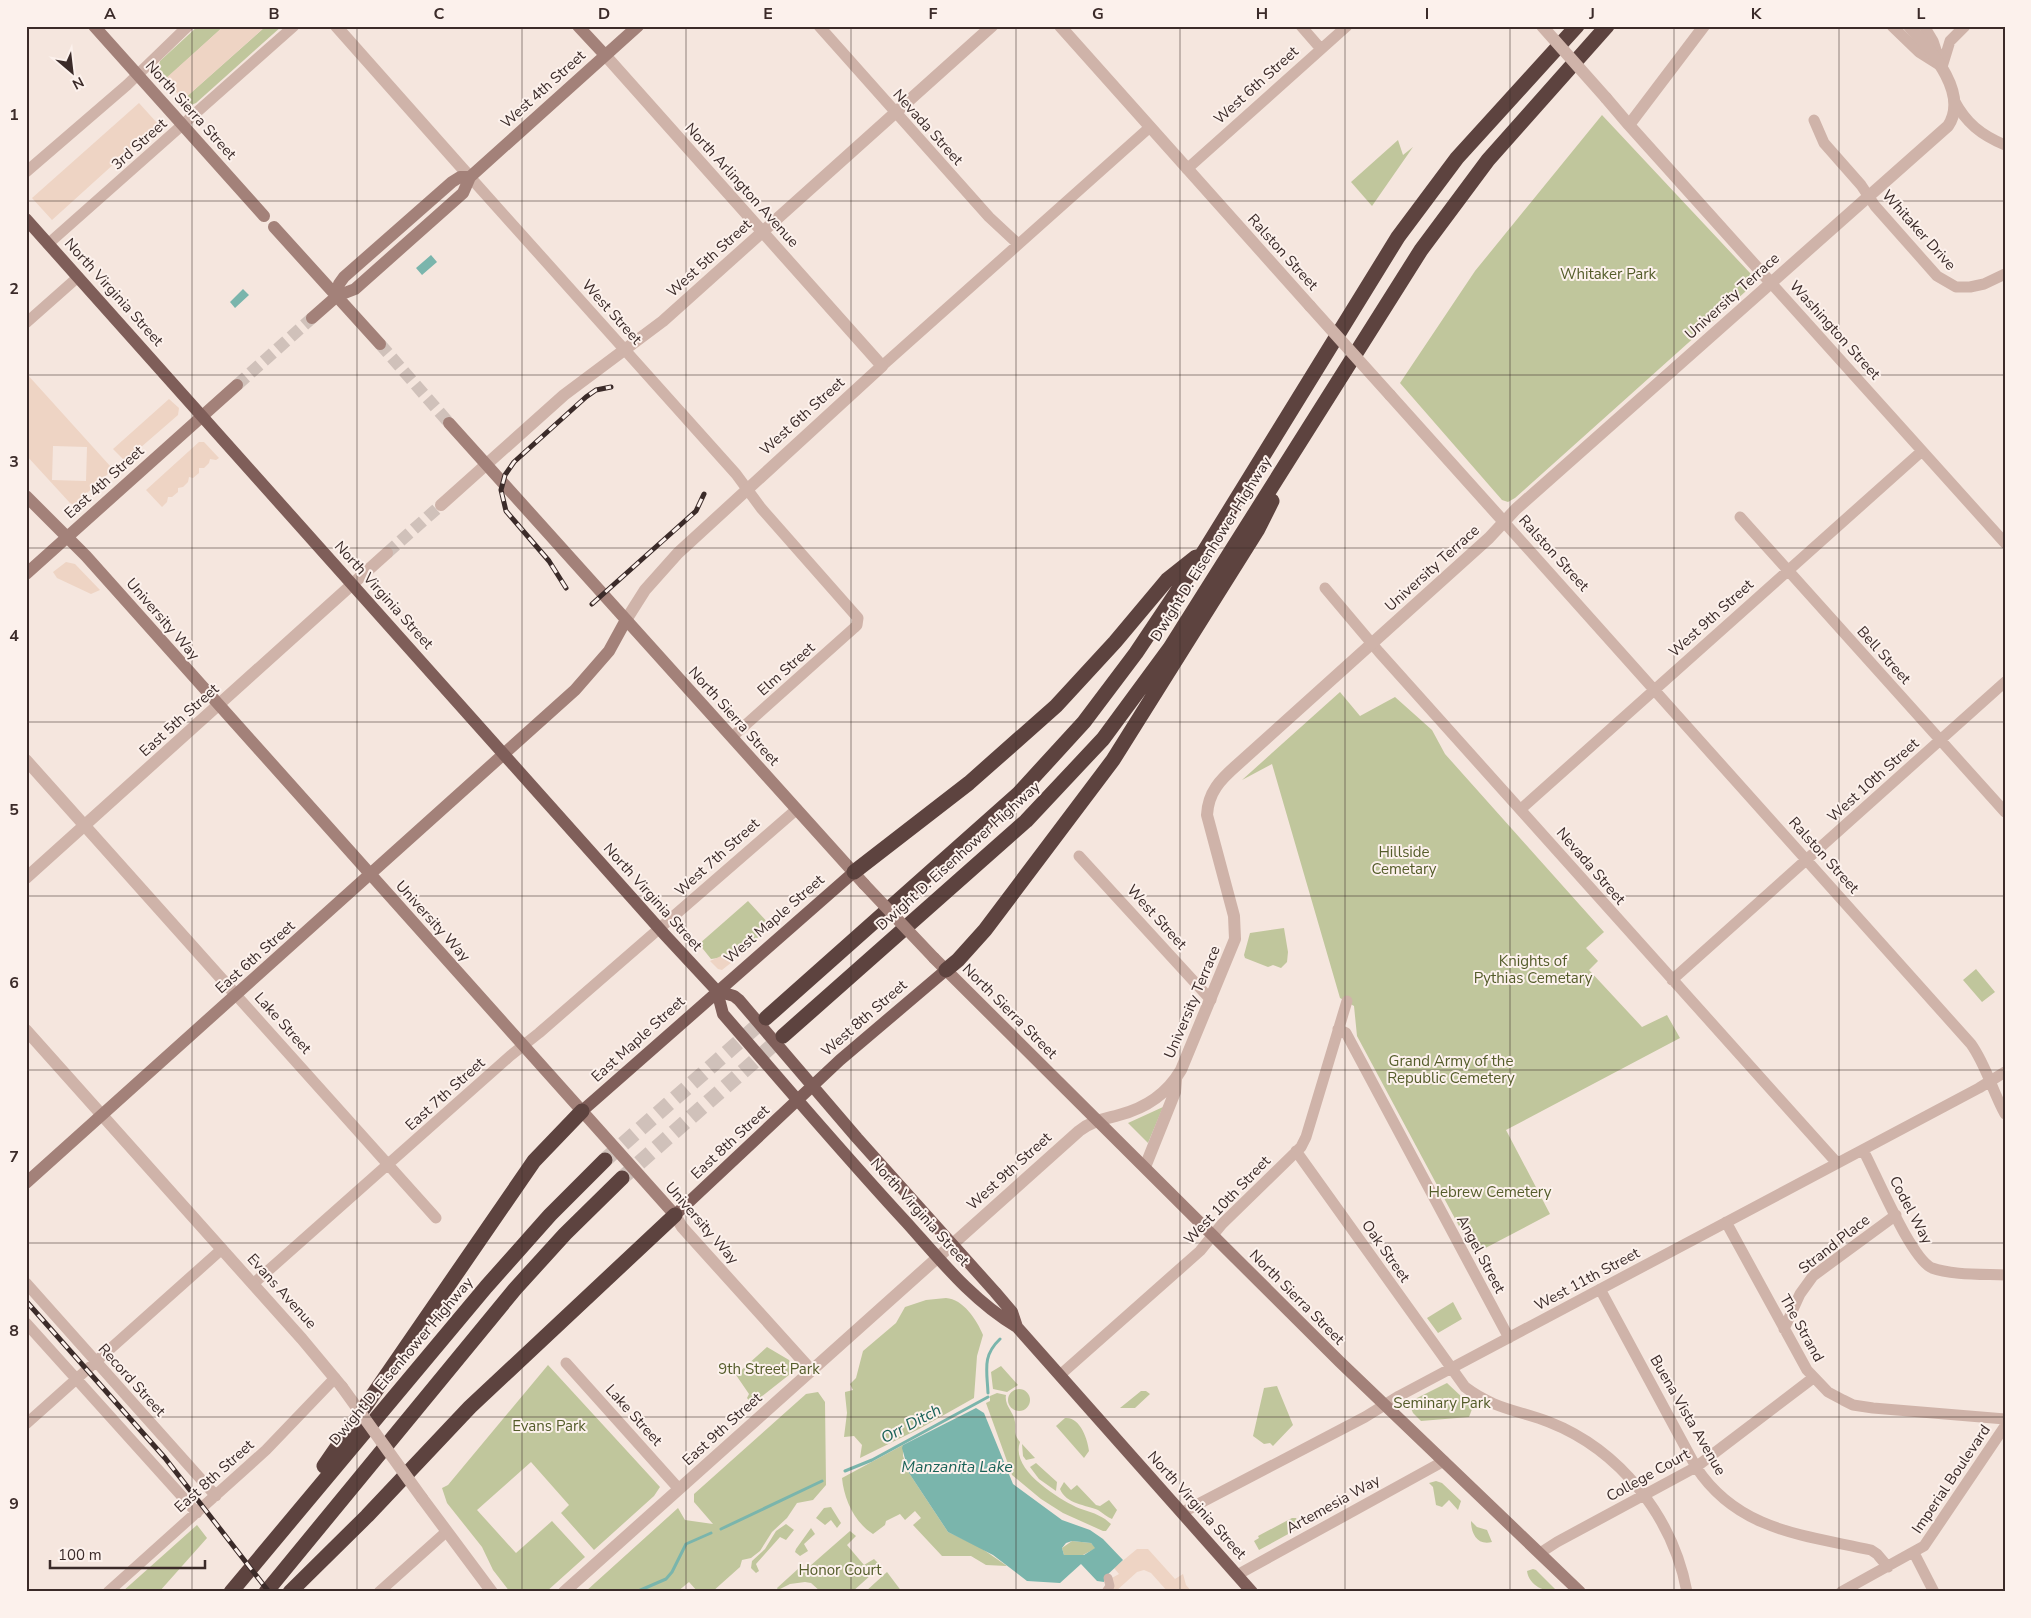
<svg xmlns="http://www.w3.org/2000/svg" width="2031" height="1618" viewBox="0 0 2031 1618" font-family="'Nunito Sans',sans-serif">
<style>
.green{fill:#c0c69c}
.plaza{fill:#eed4c4;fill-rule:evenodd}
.water{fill:#7ab5ac;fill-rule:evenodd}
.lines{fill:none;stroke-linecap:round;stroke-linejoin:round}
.stream{stroke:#7ab5ac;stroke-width:3}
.tertiary-tunnel{stroke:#d0c1ba;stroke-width:12;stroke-dasharray:12 6;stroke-linecap:butt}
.secondary-tunnel{stroke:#d0c1ba;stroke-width:12;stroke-dasharray:12 6;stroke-linecap:butt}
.motorway-tunnel{stroke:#d0c1ba;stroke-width:15;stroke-dasharray:15 8;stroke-linecap:butt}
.pedestrian{stroke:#cfb3a9;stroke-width:9}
.minor{stroke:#cfb3a9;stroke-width:11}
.tertiary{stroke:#cfb3a9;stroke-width:12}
.secondary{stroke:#a38179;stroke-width:12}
.primary{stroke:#7f5e59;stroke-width:12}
.motorway{stroke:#5d433f;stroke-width:15}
.rail-casing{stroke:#3b2b29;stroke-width:5}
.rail{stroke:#fcf1ec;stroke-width:3;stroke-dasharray:9;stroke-linecap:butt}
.tertiary-bridge{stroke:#cfb3a9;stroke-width:12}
.secondary-bridge{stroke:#a38179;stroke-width:12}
.grid{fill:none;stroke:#3b2b29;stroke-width:1;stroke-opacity:0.55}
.labels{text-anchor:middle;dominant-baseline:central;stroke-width:4;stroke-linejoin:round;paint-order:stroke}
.street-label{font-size:15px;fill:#3b2b29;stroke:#fcf1ec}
.park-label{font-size:15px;fill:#545c2a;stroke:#fcf1ec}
.water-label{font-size:16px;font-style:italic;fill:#1a6258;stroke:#fcf1ec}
.neatline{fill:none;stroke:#3b2b29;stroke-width:2}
.grid-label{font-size:16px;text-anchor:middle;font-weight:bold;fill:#3b2b29}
</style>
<rect width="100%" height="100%" fill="#f5e6de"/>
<path class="green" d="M198,26H224L167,78L158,69L160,61Z
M266,26H282L196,103L191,105L185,98Z
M1602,115L1750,273L1755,278V283L1515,498L1508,502L1502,500L1400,383L1475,271Z
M1398,140L1403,155L1413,147L1372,206L1351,182Z
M1340,692L1360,716L1395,697L1432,730L1445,754L1604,932L1586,948L1598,961L1589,970L1642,1027L1667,1015L1680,1038L1506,1130L1550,1214L1474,1254L1357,1036L1354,1006L1340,998L1272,764L1242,780Z
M748,901L769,924L768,929L731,960L726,957L711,959L699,944Z
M1284,928L1288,952L1287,962L1281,968L1273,965L1268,967L1245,958L1244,955L1250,933Z
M1976,969L1995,992L1982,1002L1963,980Z
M1163,1107L1148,1143L1128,1123Z
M946,1298C963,1299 977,1320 983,1335L977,1356L974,1398L919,1429L860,1458L862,1445L854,1436L844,1437L847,1413L845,1394V1392L853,1390L850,1384L856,1378L863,1351L896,1323L905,1307L926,1300Z
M1453,1302L1462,1319L1438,1333L1427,1318Z
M767,1347L789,1360L794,1371L752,1404L747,1398L749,1394L736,1375Z
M548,1365L660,1487L654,1496L594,1550L561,1513L569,1505L531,1462L477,1510L516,1553L552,1521L585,1557L546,1592H510L493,1570L482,1547L447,1503L442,1488L448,1485Z
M1001,1366L1018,1385L1007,1392L993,1389L991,1372Z
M1447,1383L1464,1399L1474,1404L1469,1417L1421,1421L1413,1413L1410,1406L1413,1400Z
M1277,1386L1293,1425L1273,1446L1270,1443L1264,1444L1253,1436L1264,1388Z
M1008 1400a11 11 0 1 1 22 0a11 11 0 1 1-22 0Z
M1141,1391H1146L1150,1394L1135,1408H1120Z
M818,1392L825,1402L826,1485L813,1500L797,1503L787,1518L772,1532L760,1551L751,1558L742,1560L740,1567L712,1592H698L689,1582L677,1592L671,1589L667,1592H585L678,1508L685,1520L713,1524L694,1502V1494L806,1394Z
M997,1393L1006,1395C1004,1406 1014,1412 1015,1422C1016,1431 1013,1434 1020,1442C1010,1469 1056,1497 1076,1507C1086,1511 1096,1513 1105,1519L1111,1524L1106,1531H1103L1063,1513L1041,1499L1012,1475L986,1403L990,1401V1396Z
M1065,1418C1080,1416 1088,1440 1089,1451L1084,1458L1056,1426Z
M1022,1444L1035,1458L1026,1460L1023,1456Z
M903,1445V1456L909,1473L948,1532L981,1548L1007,1566L986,1565L971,1556H942L913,1525L921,1518L915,1511L905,1520L900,1514L886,1521L885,1525L873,1534C854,1522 844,1499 842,1478Z
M1036,1463L1057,1482L1056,1491L1039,1479L1030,1467Z
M1436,1481L1442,1483L1461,1501L1458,1510L1449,1500L1442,1507L1436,1505L1433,1487L1429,1483Z
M1064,1482L1071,1490L1077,1485L1096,1505L1100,1506L1109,1500L1117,1510L1112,1519C1107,1517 1103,1513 1098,1510C1086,1505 1066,1504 1060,1489Z
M831,1507L841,1523L837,1528L831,1520L825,1525L816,1518L824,1508Z
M1292,1518H1296L1301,1527L1259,1550L1254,1541L1259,1538L1258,1536Z
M1471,1521L1477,1527L1487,1530L1492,1542C1477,1546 1471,1533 1471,1521Z
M786,1524L794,1530L786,1540L780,1537L756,1564L759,1571L756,1573L751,1568L752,1561L765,1549L776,1531Z
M197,1525L207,1538L159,1592H122Z
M811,1528L815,1534L804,1544L808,1551L800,1556L795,1552L796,1549Z
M850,1531L856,1536L847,1545L864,1565L874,1559L881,1566L852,1592H821L811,1583L805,1582L790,1584L778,1590L777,1588L799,1568L810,1566Z
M1072,1541L1091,1543L1096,1548L1083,1555H1064L1062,1548Z
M1533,1569L1536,1570L1558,1592C1545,1592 1529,1586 1527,1571Z
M887,1572L902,1592H865Z"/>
<path class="plaza" d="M224,26H266L183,100L165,79Z
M139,103L158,124L52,220L32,198Z
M26,373L111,467V471L74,505L70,503L26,455L29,383L26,382ZM53,446L87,447L86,481L52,480Z
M169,399L179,408L178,415L125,461L113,449Z
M199,442H204L219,458L216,460L210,459L209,463L204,468H199V473L193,478L189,477L188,482L183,487L178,488V492L172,497H168L167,502L162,507L146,490Z
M66,562L75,564L100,590L91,594L57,578L53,572Z
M721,956L732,962L722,970L718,969L710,961Z
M1137,1549H1148L1175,1579L1183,1574L1186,1585L1192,1592H1168L1151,1573L1144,1570L1137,1572L1115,1592H1110V1579L1119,1574L1114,1568Z"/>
<path class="water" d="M431,255L437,262L422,275L416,268Z
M243,289L249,295L235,308L230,302Z
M976,1408L984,1413L1013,1484L1062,1520L1090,1530L1103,1539L1123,1560L1104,1578V1582L1097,1581L1081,1564L1060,1583L1027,1581L993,1555L948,1532L909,1473L902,1448L903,1445ZM1072,1541L1091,1543L1095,1548L1084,1555H1064L1062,1548L1066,1543Z"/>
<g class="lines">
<path class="stream" d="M988,1393C987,1370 982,1356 1000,1339
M845,1471L872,1460L988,1397
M721,1529L822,1481
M636,1592L666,1579L672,1572L686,1544L711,1533"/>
<path class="tertiary-tunnel" d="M387,553L441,505"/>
<path class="secondary-tunnel" d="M380,344L449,423
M237,385L312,318"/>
<path class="motorway-tunnel" d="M606,1159L766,1018
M622,1178L783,1036"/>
<path class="pedestrian" d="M1106,1592L1110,1586L1108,1578"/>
<path class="minor" d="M819,26L989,217L1018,244
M1301,26L1321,49
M1892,26L1919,52L1938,64
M1924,26L1933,41L1941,65
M1942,67L1950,41L1965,26
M1954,100C1966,123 1981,135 2005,145
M1814,120L1824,143L1861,185L1875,206L1937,276L1956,287H1970L1984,284L2005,274
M1187,169L1347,26
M26,172L127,85L188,26
M470,177L736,474L761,508L858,618L857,625L854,628L732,737
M48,244L294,26
M1771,283L2005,543
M26,323L78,277
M882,366L1150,127
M1740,517L2005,812
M1504,522L1971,1044C1986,1065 1992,1090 2005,1114
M1325,588L1379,652L1837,1163
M1521,809L1922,451
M1079,856L1211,1000
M1672,980L2005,682
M236,995L436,1218
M1338,1029L1346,1033L1509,1338
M1863,1150C1876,1174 1911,1259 1932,1268C1950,1275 1984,1274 2005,1275
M1296,1151L1465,1387C1494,1409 1517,1410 1549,1422C1620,1450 1673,1517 1687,1592
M1726,1222L1807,1370L1828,1392L1843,1400L1853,1405L1873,1408L2005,1419
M26,1283L216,1496
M253,1284L510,1056L539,1033L797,809
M1600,1289L1696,1467C1738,1531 1804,1535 1871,1550L1877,1554L1888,1567
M26,1323L197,1513
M1784,1329L1800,1294L1813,1276L1896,1215
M566,1363L679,1489
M1060,1375L1200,1251L1222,1224L1301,1147L1306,1137L1347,1001
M26,1424L222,1249
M1183,1512L1365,1417L1399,1396L1979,1088L2005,1072
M1540,1553L1557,1542L1696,1467L1813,1378
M1914,1553L1934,1592
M1237,1575L1444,1461
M108,1592L266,1450L335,1378
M379,1592L446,1532
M1841,1592L1924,1546L2005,1426"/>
<path class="tertiary" d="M336,26L470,177
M1060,26L1310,306
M605,55L882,366L678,553L645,590L626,620
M1606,98L1629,125L1771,283
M1629,125L1704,26
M1390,395L1504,522
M441,505L564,395L663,321L992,26
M26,760L236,995
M26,878L387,553
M26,1030L302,1339L342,1387
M1145,1167L1175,1092L1176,1079
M675,1215L682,1227L811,1370
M422,1498L492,1592
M564,1592L1079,1131C1091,1121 1105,1119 1119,1115C1146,1108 1167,1094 1181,1070L1235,939L1234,916L1207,815C1208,792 1221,779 1237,765L1489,538L1516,509L1948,126C1970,93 1930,50 1909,26"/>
<path class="secondary" d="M94,26L264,216
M578,26L605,55
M274,227L380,344
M337,296L339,284L344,277L452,182L460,177H470
M312,318L337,296L355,289L463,193L470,177L638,26
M449,423L864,884
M26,496L86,556L675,1215
M26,574L237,385
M934,958L1340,1362L1580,1592
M26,1183L575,690L609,651L626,620"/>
<path class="primary" d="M26,219L665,935L717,991L734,996L739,1000L857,1138L995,1292L1012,1312L1017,1327
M717,991L723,1014C784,1084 844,1155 907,1223C941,1261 973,1301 1017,1327L1252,1592
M582,1111L854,872
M675,1215L840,1060L946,970"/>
<path class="motorway" d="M854,872L969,783L1056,706L1115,642L1167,580L1196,557
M946,970L958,960L985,930L1113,760L1258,529L1272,501
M766,1018L1019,793L1084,722L1136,653L1205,550L1398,237L1457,158L1577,26
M783,1036L1026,821L1103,739L1170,648L1421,250L1488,160L1607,26
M324,1466L534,1161L582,1111
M231,1592L486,1287L550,1215L605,1160
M266,1592L515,1289L565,1234L622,1178
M290,1592L367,1516L470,1407L675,1215"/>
<defs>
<path id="rail" d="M566,588L549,561L506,511L501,490L505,475L514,462L586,397L596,390L611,387
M592,604L696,511L704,494
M26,1301L165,1458L269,1592"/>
</defs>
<use href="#rail" class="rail-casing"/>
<use href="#rail" class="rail"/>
<path class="tertiary-bridge" d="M1542,26L1606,98
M1310,306L1390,395
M342,1387L422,1498"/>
<path class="secondary-bridge" d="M864,884L934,958"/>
</g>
<path class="grid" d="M192,26V1592M357,26V1592M522,26V1592M686,26V1592M851,26V1592M1016,26V1592M1180,26V1592M1345,26V1592M1510,26V1592M1674,26V1592M1839,26V1592M26,201H2005M26,375H2005M26,548H2005M26,722H2005M26,896H2005M26,1070H2005M26,1243H2005M26,1417H2005"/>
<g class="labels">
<g class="street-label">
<text transform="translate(1256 85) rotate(-42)">West 6th Street</text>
<text transform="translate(543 89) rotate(-42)">West 4th Street</text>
<text transform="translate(191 110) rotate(48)">North Sierra Street</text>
<text transform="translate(928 127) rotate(48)">Nevada Street</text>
<text transform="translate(139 144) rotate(-42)">3rd Street</text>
<text transform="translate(742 185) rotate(48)">North Arlington Avenue</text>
<text transform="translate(1919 230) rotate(48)">Whitaker Drive</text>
<text transform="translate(1283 252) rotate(48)">Ralston Street</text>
<text transform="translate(709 258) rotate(-42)">West 5th Street</text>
<text transform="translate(114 292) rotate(48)">North Virginia Street</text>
<text transform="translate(1732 296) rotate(-42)">University Terrace</text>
<text transform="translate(612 312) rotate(48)">West Street</text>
<text transform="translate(1835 330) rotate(48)">Washington Street</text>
<text transform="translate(802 416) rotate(-42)">West 6th Street</text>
<text transform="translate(104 482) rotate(-42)">East 4th Street</text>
<text transform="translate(1211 549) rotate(-58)">Dwight D. Eisenhower Highway</text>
<text transform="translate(1554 553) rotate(48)">Ralston Street</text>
<text transform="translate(1432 568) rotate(-42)">University Terrace</text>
<text transform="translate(384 595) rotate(48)">North Virginia Street</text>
<text transform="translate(1711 618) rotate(-42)">West 9th Street</text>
<text transform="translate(163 619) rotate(49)">University Way</text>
<text transform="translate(1884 655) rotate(48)">Bell Street</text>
<text transform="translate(786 669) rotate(-42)">Elm Street</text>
<text transform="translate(734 716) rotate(48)">North Sierra Street</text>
<text transform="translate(179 720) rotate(-42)">East 5th Street</text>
<text transform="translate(1873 780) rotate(-42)">West 10th Street</text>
<text transform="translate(1824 855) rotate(48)">Ralston Street</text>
<text transform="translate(958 856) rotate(-42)">Dwight D. Eisenhower Highway</text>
<text transform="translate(717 857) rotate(-42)">West 7th Street</text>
<text transform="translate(1591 866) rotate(49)">Nevada Street</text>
<text transform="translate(653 897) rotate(48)">North Virginia Street</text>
<text transform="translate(1157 917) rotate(48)">West Street</text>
<text transform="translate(774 919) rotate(-41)">West Maple Street</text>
<text transform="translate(433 921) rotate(48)">University Way</text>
<text transform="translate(255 957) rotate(-42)">East 6th Street</text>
<text transform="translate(1192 1002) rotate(-67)">University Terrace</text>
<text transform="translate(1010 1011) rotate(45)">North Sierra Street</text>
<text transform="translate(864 1018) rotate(-41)">West 8th Street</text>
<text transform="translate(283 1023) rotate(48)">Lake Street</text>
<text transform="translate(638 1039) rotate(-42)">East Maple Street</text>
<text transform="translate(445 1094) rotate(-42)">East 7th Street</text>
<text transform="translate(730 1142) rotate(-43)">East 8th Street</text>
<text transform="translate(1009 1171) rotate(-42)">West 9th Street</text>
<text transform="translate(1227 1200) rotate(-46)">West 10th Street</text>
<text transform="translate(1911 1210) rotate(62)">Codel Way</text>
<text transform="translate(920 1212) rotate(48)">North Virginia Street</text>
<text transform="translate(702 1223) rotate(49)">University Way</text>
<text transform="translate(1834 1244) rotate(-38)">Strand Place</text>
<text transform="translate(1386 1251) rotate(55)">Oak Street</text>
<text transform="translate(1481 1254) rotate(62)">Angel Street</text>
<text transform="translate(1587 1279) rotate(-28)">West 11th Street</text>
<text transform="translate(282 1291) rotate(48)">Evans Avenue</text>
<text transform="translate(1297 1297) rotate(45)">North Sierra Street</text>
<text transform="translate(1802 1328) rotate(61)">The Strand</text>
<text transform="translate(401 1361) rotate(-50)">Dwight D. Eisenhower Highway</text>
<text transform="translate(132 1380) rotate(48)">Record Street</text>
<text transform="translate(634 1415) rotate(48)">Lake Street</text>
<text transform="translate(1688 1415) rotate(60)">Buena Vista Avenue</text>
<text transform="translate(722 1429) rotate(-42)">East 9th Street</text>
<text transform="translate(1648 1475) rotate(-29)">College Court</text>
<text transform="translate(214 1476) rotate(-42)">East 8th Street</text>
<text transform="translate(1951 1479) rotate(-56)">Imperial Boulevard</text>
<text transform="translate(1333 1504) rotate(-29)">Artemesia Way</text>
<text transform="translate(1197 1505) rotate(48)">North Virginia Street</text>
</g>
<g class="park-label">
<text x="1608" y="274">Whitaker Park</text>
<text x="1404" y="852">Hillside<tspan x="1404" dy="17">Cemetary</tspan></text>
<text x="1533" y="961">Knights of<tspan x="1533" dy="17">Pythias Cemetary</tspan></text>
<text x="1451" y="1061">Grand Army of the<tspan x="1451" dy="17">Republic Cemetery</tspan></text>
<text x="1490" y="1192">Hebrew Cemetery</text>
<text x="769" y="1369">9th Street Park</text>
<text x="1442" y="1403">Seminary Park</text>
<text x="549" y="1426">Evans Park</text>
<text x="840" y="1570">Honor Court</text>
</g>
<g class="water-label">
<text transform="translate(911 1424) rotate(-28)">Orr Ditch</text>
<text x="957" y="1467">Manzanita Lake</text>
</g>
</g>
<rect width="2031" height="1618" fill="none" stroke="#fcf1ec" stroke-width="55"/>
<g transform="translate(72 72) rotate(152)" stroke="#fcf1ec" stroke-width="4" paint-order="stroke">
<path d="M0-4L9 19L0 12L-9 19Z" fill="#3b2b29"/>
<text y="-8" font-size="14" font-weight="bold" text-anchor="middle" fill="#3b2b29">N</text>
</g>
<path d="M50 1560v8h155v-8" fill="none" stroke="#3b2b29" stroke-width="2.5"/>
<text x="58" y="1560" font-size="15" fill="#3b2b29" stroke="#fcf1ec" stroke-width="4" paint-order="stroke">100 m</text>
<rect x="28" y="28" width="1976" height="1562" class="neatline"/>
<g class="grid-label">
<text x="110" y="19">A</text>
<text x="274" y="19">B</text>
<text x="439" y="19">C</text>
<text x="604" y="19">D</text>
<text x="768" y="19">E</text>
<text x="933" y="19">F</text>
<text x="1098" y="19">G</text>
<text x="1262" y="19">H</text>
<text x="1427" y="19">I</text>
<text x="1592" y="19">J</text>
<text x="1756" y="19">K</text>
<text x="1921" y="19">L</text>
<text x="14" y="120">1</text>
<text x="14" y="294">2</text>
<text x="14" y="467">3</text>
<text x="14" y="641">4</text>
<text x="14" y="815">5</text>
<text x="14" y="988">6</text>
<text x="14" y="1162">7</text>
<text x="14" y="1336">8</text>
<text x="14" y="1509">9</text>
</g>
</svg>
